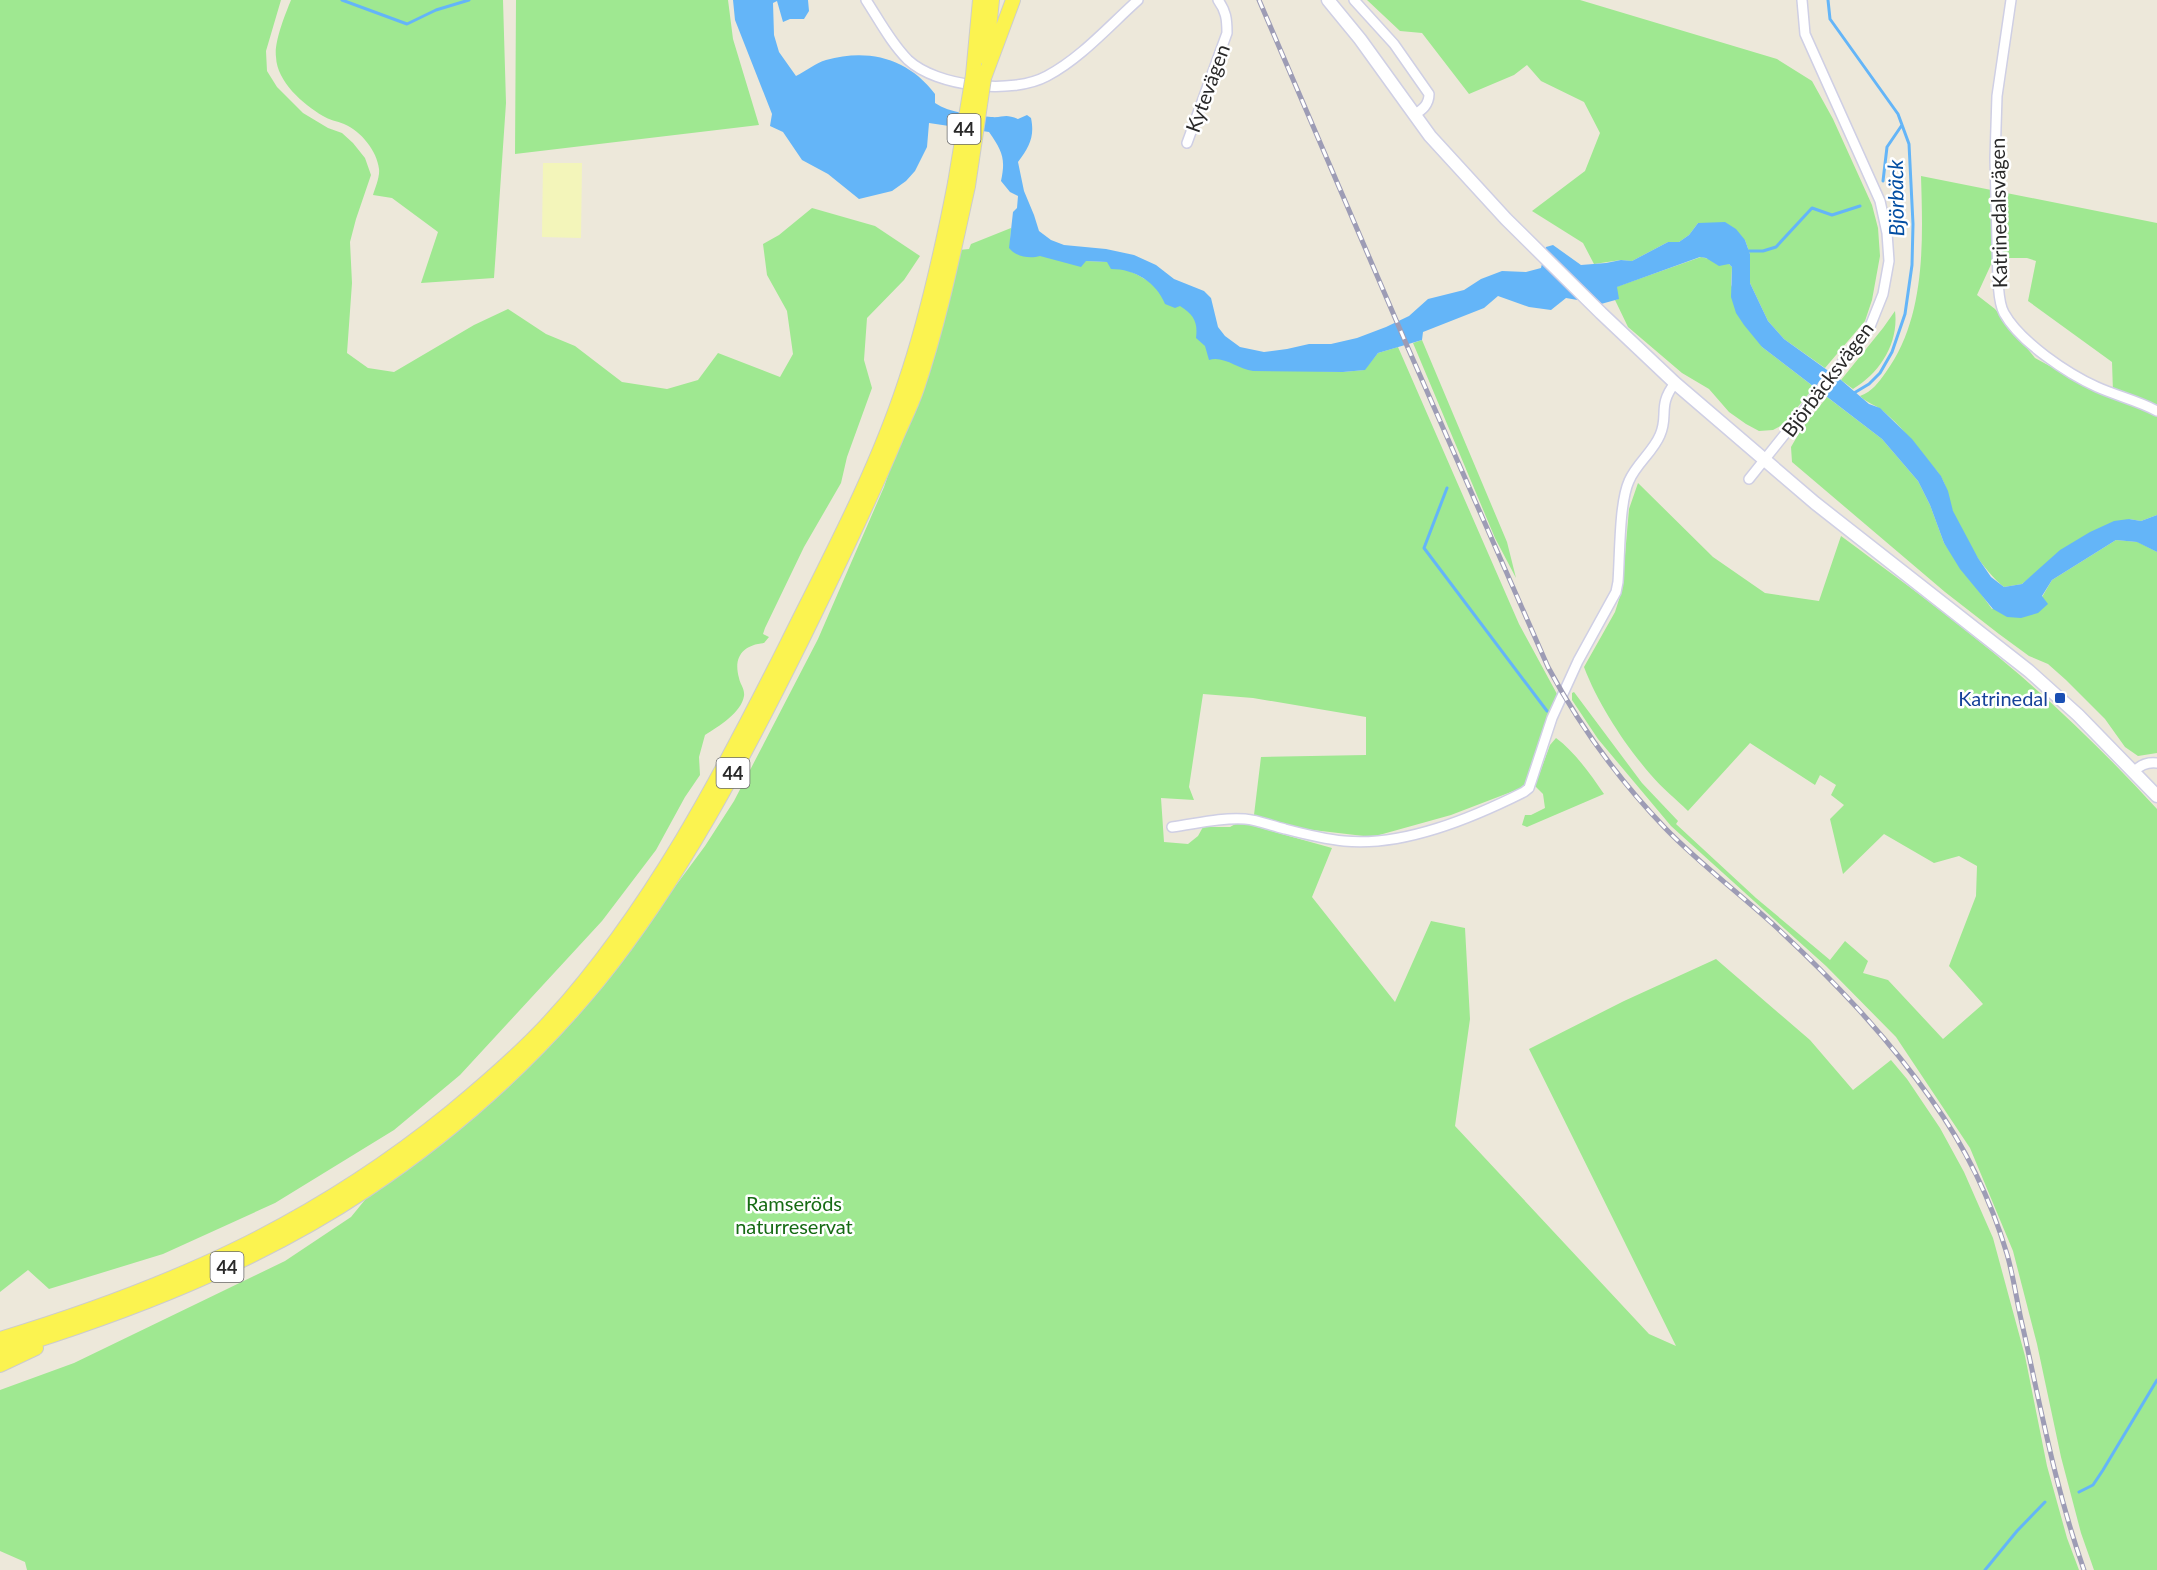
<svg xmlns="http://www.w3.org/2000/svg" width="2157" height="1570" viewBox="0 0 2157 1570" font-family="Lato,sans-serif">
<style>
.green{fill:#9fe891;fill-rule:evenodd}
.sand{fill:#f3f5ba}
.water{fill:#64b5f8}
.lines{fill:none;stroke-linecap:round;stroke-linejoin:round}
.stream{stroke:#64b5f8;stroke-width:3}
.street-casing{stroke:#cfcfe4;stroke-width:12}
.secondary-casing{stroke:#cfcfe4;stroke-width:15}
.primary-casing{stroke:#ccc;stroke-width:16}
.street{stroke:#fff;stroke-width:9}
.secondary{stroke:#fff;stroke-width:12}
.primary{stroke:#fbf350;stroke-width:14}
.rail-casing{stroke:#9d9cb5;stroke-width:5}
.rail{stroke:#fff;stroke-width:3;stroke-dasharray:9;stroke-linecap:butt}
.primary-bridge-casing{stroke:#ccc;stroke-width:16;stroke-linecap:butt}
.primary-bridge{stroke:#fbf350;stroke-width:14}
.transit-dot{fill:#1a4fb4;stroke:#fff;stroke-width:2}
.labels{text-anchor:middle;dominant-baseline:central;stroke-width:5;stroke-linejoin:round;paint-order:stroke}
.shield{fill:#fff;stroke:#696969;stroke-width:1.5}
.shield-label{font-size:18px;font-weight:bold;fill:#292929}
.street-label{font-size:20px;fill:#292929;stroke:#fff}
.transit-label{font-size:20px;fill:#164399;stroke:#fff;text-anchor:end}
.park-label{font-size:20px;fill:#166b14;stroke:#fff}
.water-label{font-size:21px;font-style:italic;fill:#034ea3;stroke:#fff}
</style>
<rect width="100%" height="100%" fill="#ede8da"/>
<path class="green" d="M0,0H281L266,51L267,71L277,87L303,113L328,128L342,133L353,143L365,158L371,175L356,219L350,242L352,283L347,353L368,368L394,372L474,325L508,309L546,334L575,346L622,382L667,389L698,380L718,353L780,377L793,354L787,311L767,275L763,244L779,235L812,208L875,226L920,256L904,280L867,318L864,360L872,388L847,457L841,483L804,547L765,628L763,634L769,637L764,643C743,645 733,657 739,678C740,684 745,689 744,696C741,713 719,726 705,735L699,757L700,775L685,797L656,850L602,921L460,1075L394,1130L275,1203L163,1254L49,1289L28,1270L0,1292Z
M291,0H503L506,103L494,278L421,283L438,232L392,198L373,195C375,188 380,177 379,169C377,151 361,131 344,124C337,121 329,120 323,116C303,104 277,82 276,57C274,42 285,15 291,0Z
M516,0H728L733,39L759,125L515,154Z
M1367,0H1580L1777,59L1812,81L1833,119L1872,205L1878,228L1880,256L1872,300L1865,321L1825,368L1784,339L1768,321L1750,283V254L1745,240L1698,223L1689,235L1679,242H1668L1632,261L1621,260L1594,264L1583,243L1532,211L1585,171L1600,133L1584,102L1541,81L1527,65L1514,75L1469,94L1422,33L1400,31Z
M1921,176L2157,223V515L2141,521L2129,519L2038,571L2022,584L2004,587C1984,571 1962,537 1953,512C1948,500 1948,488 1941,477C1937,470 1931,465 1927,459C1913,442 1900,425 1883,411C1876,405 1867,403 1860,396C1873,391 1878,383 1886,372C1926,317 1923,241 1921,176ZM1994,258H2027L2036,261L2028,301L2112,362L2113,392L2090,388L2035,358L1995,309L1977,295Z
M1011,228L1010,245L1086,261L1108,262L1136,274L1190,305L1212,342L1318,371L1343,372L1364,370L1378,353L1398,347L1519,624L1557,694L1528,782L1524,787L1451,815L1372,837L1296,828L1254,815L1261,757L1366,755V717L1253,698L1203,694L1189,787L1194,800L1161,798L1164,842L1188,844L1198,836L1203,827H1230L1239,822L1332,848L1312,897L1395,1002L1431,921L1465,928L1470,1019L1455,1126L1649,1334L1676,1346L1529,1049L1624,1001L1716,959L1810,1040L1853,1090L1891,1060L1907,1079L1940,1128L1964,1172L1993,1238L2025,1356L2047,1466L2067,1538L2079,1570H27L25,1562L0,1551V1390L74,1363L285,1261L351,1217L427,1124L496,1082L626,953L705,846L734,801L818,639L884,487L929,357L959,250L969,249L971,244Z
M1701,257L1729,264L1732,267L1731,285L1762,347L1814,387L1784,424L1773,430L1759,431L1746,424L1729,412L1709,389L1682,373L1628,327L1615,300L1618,299L1616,287Z
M1895,311C1899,343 1880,373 1853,389L1841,380L1883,328Z
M1422,340L1507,542L1516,578L1495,538L1413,343Z
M1827,397L1882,439L1918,481L1930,505L1944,543L1992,609L2042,597L2052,580L2116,540L2138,542L2157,552V753L2138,756L2125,747L2105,719L2066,680L2048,664L2029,656L1999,634L1945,592L1792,462L1791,447L1802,428Z
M1638,483L1713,557L1765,593L1819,601L1841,536C1888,571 1935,605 1980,642C2044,693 2102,749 2157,809V1570H2094L2081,1533L2061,1457L2037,1344L2013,1251L1970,1148L1896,1037L1826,966L1671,826L1598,739L1572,700V693L1574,692L1642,783L1678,821L1676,824L1756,898L1830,960L1845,941L1868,961L1863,973L1888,980L1943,1039L1983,1004L1949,966L1976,896L1977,866L1959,856L1934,863L1884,834L1843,874L1830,819L1844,805L1831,795L1836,785L1820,775L1815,785L1750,743L1688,811C1676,799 1662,788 1651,775C1625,745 1598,704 1584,667L1615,612L1622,590L1629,509Z
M1556,738C1575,752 1591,775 1604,794L1527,827L1522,825L1525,815H1531L1545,808L1543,794L1535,786L1550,745Z"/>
<path class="sand" d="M543,163H582L581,238L542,237Z"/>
<path class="water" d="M733,0H808L809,11L804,19H790L783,22L777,1L773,3L774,35L779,52L796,76C806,71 816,63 826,60C868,48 908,58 935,94V103C950,113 973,115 991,117C1004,118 1004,113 1018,119L1027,115L1031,118C1035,137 1029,147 1018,162L1024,191L1034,215L1039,231L1051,240L1064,245L1106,249L1134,255L1156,265L1174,279L1204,291L1211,298L1218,327L1225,336L1240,347L1264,352L1287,349L1309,344H1331L1357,338L1386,327L1409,316L1428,299L1464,290L1481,279L1502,271L1526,272L1541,268L1546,247L1553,245L1581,265L1606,263L1621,260L1632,261L1668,242H1679L1689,235L1698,223L1725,222L1736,229L1745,240L1750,254V283L1768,321L1784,339L1841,380L1869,404L1880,408L1912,439L1941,476L1948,491L1953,511L1978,558L1991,577L2004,587L2022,584L2060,550L2090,532L2114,521L2129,519L2141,521L2157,515V552L2137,542L2116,540L2052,580L2042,596L2048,604L2038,613L2021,618L2007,617L1993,609L1960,569L1944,543L1930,505L1918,481L1882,439L1762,347L1744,325L1736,313L1731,297L1732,267L1729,264L1719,266L1706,258L1700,257L1617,287L1619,299L1601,304L1566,298L1551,310L1529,307L1498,296L1484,308L1423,332L1422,340L1378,353L1365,370L1343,372L1253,371C1238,369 1223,355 1209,360L1205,346L1196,338C1198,322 1194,315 1180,306L1175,308L1165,304C1156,282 1135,269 1111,269L1107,262L1086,261L1081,267L1040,256C1030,259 1016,257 1009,248L1013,212L1017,208L1018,196L1010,192L1001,181C1006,158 1002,151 989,132L929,123L927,147L915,171L906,181L892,191L859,199L828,174L802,160L783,132L770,126L772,114L735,20Z"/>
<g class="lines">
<path class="stream" d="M342,0L407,24L436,10L469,0
M1828,0L1830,19L1898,114L1909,144L1913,224L1912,265L1905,314L1892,352L1880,373L1869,384L1854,393
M1883,181L1887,147L1902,125
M1747,251H1763L1776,247L1812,208L1832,215L1860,206
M1447,488L1424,548L1547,711
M2079,1492L2093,1485L2103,1470L2157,1380
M1985,1570L2017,1531L2045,1502"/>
<defs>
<path id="street" d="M866,0C879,20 891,43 908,60C937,87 1012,95 1047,76C1081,58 1109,26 1138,0
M1354,0L1394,44L1429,94C1429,105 1422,110 1414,115
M2011,0L1997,96L1995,158L1998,282C1999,292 1999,304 2004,313C2020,342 2068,374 2097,387C2117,396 2139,401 2157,411
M1187,143L1227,33C1227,19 1226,11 1218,0
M1749,479L1869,329L1883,294L1889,261L1887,233L1880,201L1805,34L1802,0
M2135,771C2141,764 2148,762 2157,763
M1172,827C1195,824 1221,817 1245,819C1258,820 1272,826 1285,829C1304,834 1324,839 1344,841C1403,847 1472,818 1524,792L1529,788L1552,718L1578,661L1616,592L1618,582C1620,556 1619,503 1629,481C1636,464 1653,452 1660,435C1669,415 1657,406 1675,383"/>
<path id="secondary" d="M1328,0L1360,39L1430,136L1506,219L1601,313L1675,383L1815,503L2029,671L2078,715L2157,796"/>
<path id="primary" d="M986,58L992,0
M973,75L980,0
M984,78L1013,0
M0,1339C171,1287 312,1225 451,1112C486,1083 521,1053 551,1020C651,910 721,776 787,644C829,559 875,474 905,383C927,318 942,250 955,183
M0,1352C127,1313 255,1264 366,1190C452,1133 532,1061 598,981C680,879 742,761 800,644C833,576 866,510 895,440C902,423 911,406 917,388C939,323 953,254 968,186
M0,1365L36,1348"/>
</defs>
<use href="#street" class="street-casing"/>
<use href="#secondary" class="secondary-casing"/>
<use href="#primary" class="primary-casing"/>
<use href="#street" class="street"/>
<use href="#secondary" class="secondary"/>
<use href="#primary" class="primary"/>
<defs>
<path id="rail" d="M1259,0L1408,348L1548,667C1580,727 1619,780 1666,829C1700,864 1739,893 1775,926C1833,980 1885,1034 1931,1099C1964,1145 1991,1200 2007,1254C2014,1278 2017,1304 2023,1328C2041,1409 2056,1491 2084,1570"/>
</defs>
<use href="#rail" class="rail-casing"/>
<use href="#rail" class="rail"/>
<defs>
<path id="primary-bridge" d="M955,183L973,75
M968,186L984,78"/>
</defs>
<use href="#primary-bridge" class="primary-bridge-casing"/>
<use href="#primary-bridge" class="primary-bridge"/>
</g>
<rect class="transit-dot" x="2054" y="692" width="12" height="12" rx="3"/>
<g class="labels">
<g class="shield">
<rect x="947.5" y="114" width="33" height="30" rx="4.5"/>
<rect x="716.5" y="758" width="33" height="30" rx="4.5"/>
<rect x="210.5" y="1252" width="33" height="30" rx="4.5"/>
</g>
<g class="shield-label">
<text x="964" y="129">44</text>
<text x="733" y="773">44</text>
<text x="227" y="1267">44</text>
</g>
<g class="street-label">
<text transform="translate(1207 88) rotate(-70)">Kytevägen</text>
<text transform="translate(1998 213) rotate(-91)">Katrinedalsvägen</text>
<text transform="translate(1827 379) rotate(-53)">Björbäcksvägen</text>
</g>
<g class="transit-label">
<text x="2048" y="698">Katrinedal</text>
</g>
<g class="park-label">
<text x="794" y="1203">Ramseröds<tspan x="794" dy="23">naturreservat</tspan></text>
</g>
<g class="water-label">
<text transform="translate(1895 198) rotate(-91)">Björbäck</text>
</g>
</g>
</svg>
